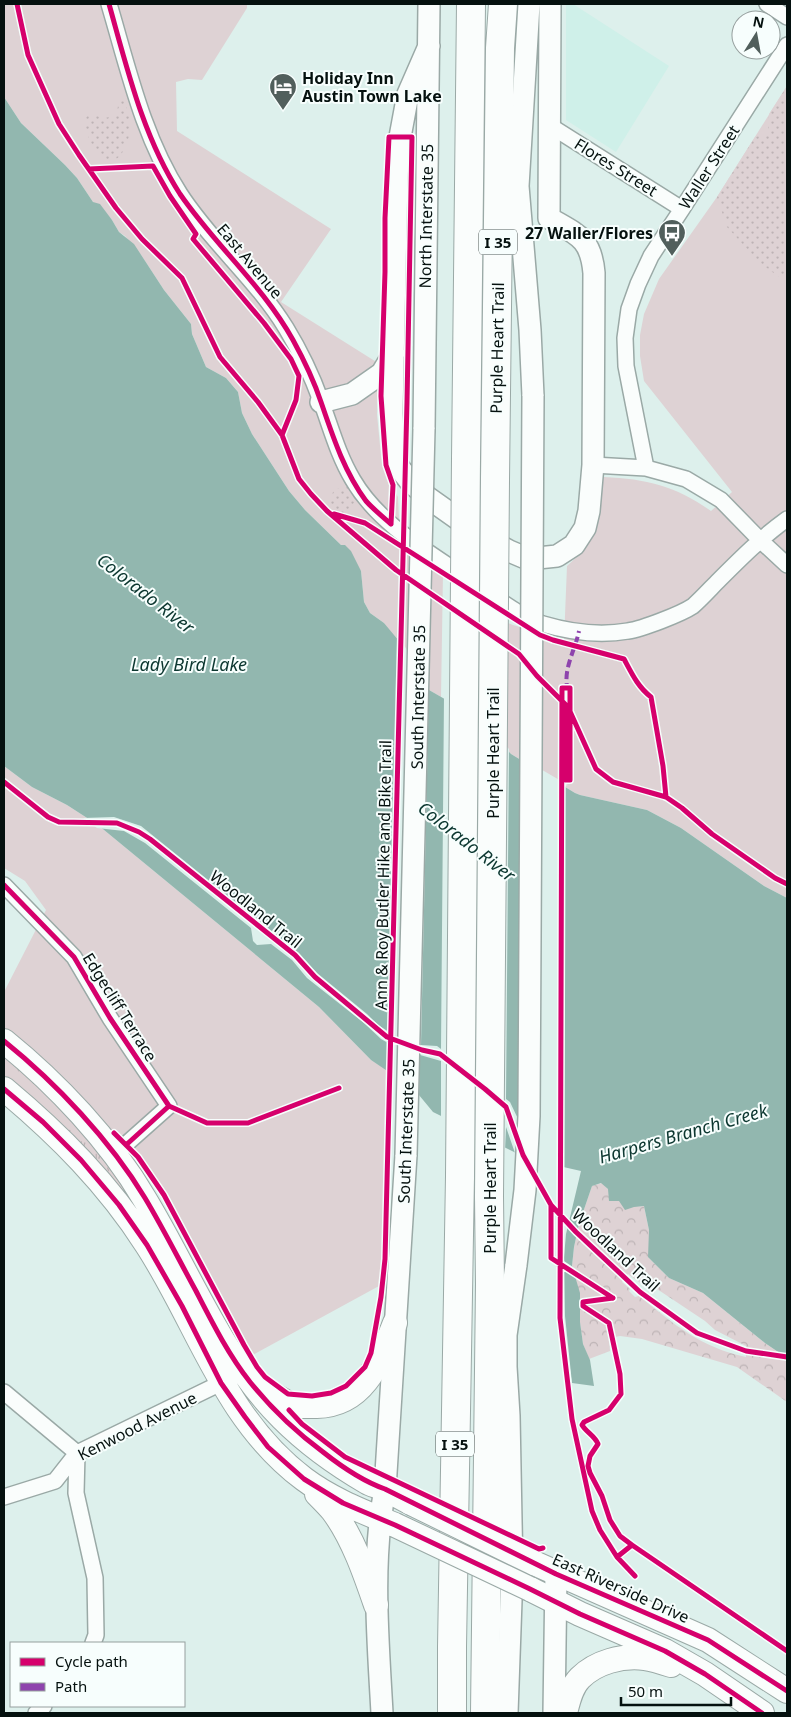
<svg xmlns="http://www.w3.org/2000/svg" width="791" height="1717" viewBox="0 0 791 1717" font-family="'Noto Sans',sans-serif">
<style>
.built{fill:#cff0e9}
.grass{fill:url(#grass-tufts)}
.forest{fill:url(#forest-crowns);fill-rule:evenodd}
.park{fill:#ded2d4}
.garden{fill:url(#garden-dots)}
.water{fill:#92b7af}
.pier{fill:#ddf0ec}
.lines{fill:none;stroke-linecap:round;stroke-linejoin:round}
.street-casing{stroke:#9aa9a6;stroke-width:18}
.secondary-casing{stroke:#9aa9a6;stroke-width:24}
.primary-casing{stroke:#9aa9a6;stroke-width:26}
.highway-casing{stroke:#9aa9a6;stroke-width:30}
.street{stroke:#fafdfc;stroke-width:15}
.secondary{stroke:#fafdfc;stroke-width:21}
.primary{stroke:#fafdfc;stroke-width:24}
.highway{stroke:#fafdfc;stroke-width:28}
.secondary-bridge-casing{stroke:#9aa9a6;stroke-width:24;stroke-linecap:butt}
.primary-bridge-casing{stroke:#9aa9a6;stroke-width:26;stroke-linecap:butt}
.highway-bridge-casing{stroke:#9aa9a6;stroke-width:30;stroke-linecap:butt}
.secondary-bridge{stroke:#fafdfc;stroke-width:21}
.primary-bridge{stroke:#fafdfc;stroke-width:24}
.highway-bridge{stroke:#fafdfc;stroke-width:28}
.quiet{stroke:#8e44ad;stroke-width:4;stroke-dasharray:8 4;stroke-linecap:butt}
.cycleway-casing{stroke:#f7fefd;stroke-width:8}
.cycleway{stroke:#d6006c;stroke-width:5}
.labels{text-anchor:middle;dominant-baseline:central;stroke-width:4;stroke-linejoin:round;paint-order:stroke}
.shield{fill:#f7fefd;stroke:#4e5856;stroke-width:1}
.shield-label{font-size:15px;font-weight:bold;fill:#05110f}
.poi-label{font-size:16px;font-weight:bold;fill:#05110f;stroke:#f7fefd;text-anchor:start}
.street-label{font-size:16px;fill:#05110f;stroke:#f7fefd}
.water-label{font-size:18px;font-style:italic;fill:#0c3730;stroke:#f7fefd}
</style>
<defs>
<pattern id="grass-tufts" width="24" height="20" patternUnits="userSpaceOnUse" patternTransform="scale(1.25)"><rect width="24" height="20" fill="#ded2d4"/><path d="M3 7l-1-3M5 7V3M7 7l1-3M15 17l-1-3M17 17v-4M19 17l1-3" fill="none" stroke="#bdb3b5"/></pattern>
<pattern id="forest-crowns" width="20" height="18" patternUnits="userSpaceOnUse" patternTransform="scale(1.25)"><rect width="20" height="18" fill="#ded2d4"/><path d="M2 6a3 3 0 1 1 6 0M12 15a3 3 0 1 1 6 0" fill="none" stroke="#bdb3b5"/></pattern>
<pattern id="garden-dots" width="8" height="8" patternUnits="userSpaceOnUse" patternTransform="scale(1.25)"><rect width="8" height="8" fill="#ded2d4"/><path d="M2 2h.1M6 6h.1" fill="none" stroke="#bdb3b5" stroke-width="1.8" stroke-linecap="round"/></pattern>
</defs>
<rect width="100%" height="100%" fill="#ddf0ec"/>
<path class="built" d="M566,4H573L669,66L616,152L566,120Z"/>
<path class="grass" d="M4,1051L101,1151L163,1248L45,1111L4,1077Z"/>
<path class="forest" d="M602,1183C617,1197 620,1208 644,1206L649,1230V1258L669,1278L703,1293L765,1343L787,1358V1402L737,1367L642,1339L620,1336L609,1338L610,1351L589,1359L583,1344L572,1266L574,1247L579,1224L592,1186ZM628,1274L654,1293L657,1289L705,1321L715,1330L746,1346V1357C700,1347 675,1325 639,1296L635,1297L629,1291L630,1289L622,1282Z"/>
<path class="park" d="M4,4H247V8L202,80L188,79L176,82L177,131L331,229L281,302L378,363L377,414L381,456L387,477L398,497L400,540L443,573L441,697L429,690L384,623L370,613L364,602L361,571L341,545L305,510L289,491L252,434L242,413L238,392L226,378L206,367L192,334L191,324L164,290L141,255L125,236L119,232L112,220L93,202L77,178L65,165L21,123L4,97Z
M787,86V898L764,886L681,828L647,810L580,795L575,793L511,754L476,717L477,610L513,625L564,640L567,566L581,553L593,534L598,479L604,477C647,479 676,486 711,511L732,492L644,381L640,356V335L644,314L659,279L717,197Z
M4,766L32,787L67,805L98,825L319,1007L371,1060L387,1070L382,1262L379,1286L249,1357L164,1198L140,1162L39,1057L4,1028V992L46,910L25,881L4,868Z"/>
<path class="garden" d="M787,86V283L759,262L727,227L717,197L755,137L768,133L769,114Z
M120,91C124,102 130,114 131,124C131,134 123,164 109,160C95,157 84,132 85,119L89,114C102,116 103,122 117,113Z
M345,484L356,499L350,510L341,514L332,508L330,502L333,492Z"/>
<path class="water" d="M4,97L21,123L65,165L77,178L93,202L100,204L112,220L119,232L134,244L164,290L191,324L192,334L206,367L226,378L238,392L242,413L252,434L289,491L305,510L341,545H345L351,551L361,571L364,602L370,613L384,623L399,641L429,690L476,717L511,754L575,793L580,795L647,810L681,828L764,886L787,898V1358L765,1343L703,1293L669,1278L648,1257L649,1230L644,1206L634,1207L625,1210L619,1201H609L608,1189L601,1183L592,1186L579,1224L574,1247L572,1266L580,1293V1322L583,1344L590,1360L594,1386L572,1383L565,1316L564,1257L566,1234L581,1171L528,1159L433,1112L414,1089L371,1060L319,1007L98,825L67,805L32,787L4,766Z"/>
<path class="pier" d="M399,637L429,686L421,1045L437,1046L441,1049L444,696L477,715L509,749L506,1099L510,1102L519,1121L525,760L568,785L565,786L564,1170L527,1162L516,1156L506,1127L505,1151L441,1119V1061L420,1055L419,1099L412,1091L388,1074V1043L381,1039L364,1023L307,978L292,960L271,944L257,945L253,941L251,928L145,843L124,831L97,828L83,818L114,817L141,826L299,953L317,973L367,1014L378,1025L389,1032Z
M564,1232V1261L576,1269L578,1278L564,1269L563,1314L571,1385L569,1383L563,1316L561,1257Z"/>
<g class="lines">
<defs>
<path id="street" d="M109,4C128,68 143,137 180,194C211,242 256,279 286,328C300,351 312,376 321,401C331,428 338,455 353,480C380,526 431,553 474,583C496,597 518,616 543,624C570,632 600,636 628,631C642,629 681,614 693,606C702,598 711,588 719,580C741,558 762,537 787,519
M767,4L787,17
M549,125L682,209
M593,465L646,468L686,479L721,500L760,540L787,565
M646,468L626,366L625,338L629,309L638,284L651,256L682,209L787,45
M4,885L74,957L110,1018L169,1106L115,1154
M4,1392L77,1453L76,1493L95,1578L96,1635L93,1643
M4,1497L55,1481L77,1453L221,1383
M36,1713L44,1706"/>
<path id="secondary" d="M529,4L518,186L530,330L533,396
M429,46L408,94L400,137L397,177L392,414L394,456L397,465L409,480L427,497L482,536L509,551L528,559L557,556L574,545L585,528L589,511L593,465L594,273C591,238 578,235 549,218L550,4
M321,402L352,394L382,373L394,353
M424,429L429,4
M382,1713C378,1639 371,1563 385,1489L406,1155
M507,1713L512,1572L509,1416L506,1367V1335L516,1265
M554,1713L556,1574"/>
<path id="primary" d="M4,1041C56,1083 110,1140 144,1198C189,1272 220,1356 282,1418C307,1443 336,1464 367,1482C372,1485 378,1486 384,1489C393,1493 402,1498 411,1503
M4,1089C59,1135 108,1184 147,1245C199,1325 224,1419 304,1479C332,1500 364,1512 395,1525
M263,1389C272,1394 281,1400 290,1404C299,1407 308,1406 317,1406C365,1405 380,1360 395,1323
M317,1494C322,1499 328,1505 333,1511C353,1538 365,1573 376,1605
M534,1563L708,1640L787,1691
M530,1589L580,1614L665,1651L705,1674L762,1713
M565,1713C568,1701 571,1687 580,1678C596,1662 622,1655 645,1658C653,1659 662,1662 671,1665"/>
<path id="highway" d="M466,459L471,4
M495,480L500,48L503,4
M452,1713V1647L460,1176
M485,1713L490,1284L489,1196"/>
</defs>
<use href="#street" class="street-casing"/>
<use href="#secondary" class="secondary-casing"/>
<use href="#primary" class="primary-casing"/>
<use href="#highway" class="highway-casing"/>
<use href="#street" class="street"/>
<use href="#secondary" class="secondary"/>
<use href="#primary" class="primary"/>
<use href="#highway" class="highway"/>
<defs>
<path id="secondary-bridge" d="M406,1155L424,429
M516,1265L525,1190L529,1116L533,396"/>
<path id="primary-bridge" d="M411,1503L534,1563
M395,1525L530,1589"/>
<path id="highway-bridge" d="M460,1176L466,459
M489,1196L495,480"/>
</defs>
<use href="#secondary-bridge" class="secondary-bridge-casing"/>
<use href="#primary-bridge" class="primary-bridge-casing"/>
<use href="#highway-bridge" class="highway-bridge-casing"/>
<use href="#secondary-bridge" class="secondary-bridge"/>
<use href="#primary-bridge" class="primary-bridge"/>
<use href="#highway-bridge" class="highway-bridge"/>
<path class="quiet" d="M568,691C562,670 575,651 579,631"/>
<defs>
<path id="cycleway" d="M17,4L28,55L59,124L79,155L116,208L142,239L182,278L220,357L258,402L282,435L299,479L311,494L327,511L396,570L519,654L537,676L568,707L596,769L613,782L666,797L682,808L712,834L775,878L787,884
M109,4C127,68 143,137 180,194C215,245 263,286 293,340C304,360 314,381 321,402C333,437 344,471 366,501C373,509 383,517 391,524
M89,169L153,166L170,196L196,234L193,239L264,323L291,359L299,376L296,400L282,435
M334,514L365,523L540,635L553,640L624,659C632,674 638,687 651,697L663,766L666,797
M566,706L565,780H570V688H562L560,1318L572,1419L592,1511L600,1530L617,1557L635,1576
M4,782L48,817L59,822L117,823L139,832L150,839L295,955L315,977L387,1037L422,1050L440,1054L485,1089L506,1107L523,1155L551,1205L576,1232L640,1292L697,1333L746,1351L787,1357
M4,885L74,957L110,1018L169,1106L126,1145
M4,1041C56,1083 110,1140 145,1198C163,1228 179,1260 196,1291C212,1322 228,1354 250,1382C271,1408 296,1432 323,1452C342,1467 362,1481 385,1489L556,1574L708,1640L787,1691
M4,1089L43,1122L81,1160L119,1205L147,1245L182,1306L221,1383L245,1417L268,1447L304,1479L343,1503L395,1525L530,1589L580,1614L665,1651L705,1674L762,1713
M169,1106L207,1123H248L339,1088
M114,1133L138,1157L164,1195L244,1345L257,1367L265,1377L288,1394L312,1396L331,1393L346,1386L365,1367L371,1353L381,1297L385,1259L407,402L412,137H389L385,218V272L381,396L386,465L393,485L391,524
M551,1205V1258L613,1298
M613,1298L583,1302V1306L609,1323L620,1374L621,1394L609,1410L584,1422L582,1425C586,1432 595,1436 598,1444L590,1456L588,1466L590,1473L602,1496L610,1520L620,1536L632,1545L617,1557
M289,1410L302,1424L345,1457L539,1549L543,1548
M632,1545L787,1651"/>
</defs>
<use href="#cycleway" class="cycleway-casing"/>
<use href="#cycleway" class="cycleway"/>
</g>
<defs>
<symbol id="hotel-pin" viewBox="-11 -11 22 30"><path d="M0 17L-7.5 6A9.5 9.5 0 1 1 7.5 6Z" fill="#515f5c" stroke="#f7fefd"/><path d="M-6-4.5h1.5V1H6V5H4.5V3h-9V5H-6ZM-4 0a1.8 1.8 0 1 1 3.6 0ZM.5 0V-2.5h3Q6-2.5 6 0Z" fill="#fff"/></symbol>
<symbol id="bus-pin" viewBox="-11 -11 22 30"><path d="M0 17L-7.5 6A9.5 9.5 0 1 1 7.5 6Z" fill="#515f5c" stroke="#f7fefd"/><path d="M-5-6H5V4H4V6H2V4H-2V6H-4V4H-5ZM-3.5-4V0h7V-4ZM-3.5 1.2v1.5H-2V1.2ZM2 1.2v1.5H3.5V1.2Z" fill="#fff"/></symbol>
</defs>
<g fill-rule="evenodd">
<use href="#hotel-pin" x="267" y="71" width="32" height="43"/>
<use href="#bus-pin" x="656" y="217" width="32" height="43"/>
</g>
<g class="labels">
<g class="shield">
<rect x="479" y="229.5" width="38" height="25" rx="4"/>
<rect x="436" y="1431.5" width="38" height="25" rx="4"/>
</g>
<g class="shield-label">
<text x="498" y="242">I 35</text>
<text x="455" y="1444">I 35</text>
</g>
<g class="poi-label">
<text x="302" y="78">Holiday Inn<tspan x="302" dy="18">Austin Town Lake</tspan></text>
<text x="653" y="233" text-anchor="end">27 Waller/Flores</text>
</g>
<g class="street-label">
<text transform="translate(616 167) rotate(32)">Flores Street</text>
<text transform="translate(709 167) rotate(-57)">Waller Street</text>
<text transform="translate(426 216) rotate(-89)">North Interstate 35</text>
<text transform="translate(250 261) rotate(50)">East Avenue</text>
<text transform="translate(497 348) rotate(-89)">Purple Heart Trail</text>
<text transform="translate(418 697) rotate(-89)">South Interstate 35</text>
<text transform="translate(493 753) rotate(-90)">Purple Heart Trail</text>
<text transform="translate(383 875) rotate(-89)">Ann &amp; Roy Butler Hike and Bike Trail</text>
<text transform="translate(256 909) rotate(39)">Woodland Trail</text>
<text transform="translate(120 1007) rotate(58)">Edgecliff Terrace</text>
<text transform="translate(406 1131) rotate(-88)">South Interstate 35</text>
<text transform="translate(490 1188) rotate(-90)">Purple Heart Trail</text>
<text transform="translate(616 1250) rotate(43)">Woodland Trail</text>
<text transform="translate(137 1426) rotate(-27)">Kenwood Avenue</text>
<text transform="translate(621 1588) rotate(24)">East Riverside Drive</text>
</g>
<g class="water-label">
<text transform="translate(146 593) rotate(38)">Colorado River</text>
<text x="189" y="664">Lady Bird Lake</text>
<text transform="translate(467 841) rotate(38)">Colorado River</text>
<text transform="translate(683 1133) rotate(-16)">Harpers Branch Creek</text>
</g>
</g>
<rect width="791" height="1717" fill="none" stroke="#05110f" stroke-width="10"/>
<rect x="10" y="1642" width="175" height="65" fill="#f7fefd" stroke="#969f9e"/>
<rect x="20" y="1658" width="25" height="8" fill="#d6006c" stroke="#969f9e"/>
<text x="55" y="1667" font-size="15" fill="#05110f">Cycle path</text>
<rect x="20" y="1683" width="25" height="8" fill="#8e44ad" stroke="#969f9e"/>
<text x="55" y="1692" font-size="15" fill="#05110f">Path</text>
<g transform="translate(756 35) rotate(11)"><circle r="24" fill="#f7fefd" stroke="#969f9e"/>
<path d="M0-4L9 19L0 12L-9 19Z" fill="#515f5c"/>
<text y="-8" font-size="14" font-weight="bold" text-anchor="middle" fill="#05110f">N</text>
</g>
<path d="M621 1697v8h110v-8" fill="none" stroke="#05110f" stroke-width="2.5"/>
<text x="628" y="1697" font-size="15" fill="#05110f" stroke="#f7fefd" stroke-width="4" paint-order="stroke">50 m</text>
</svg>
